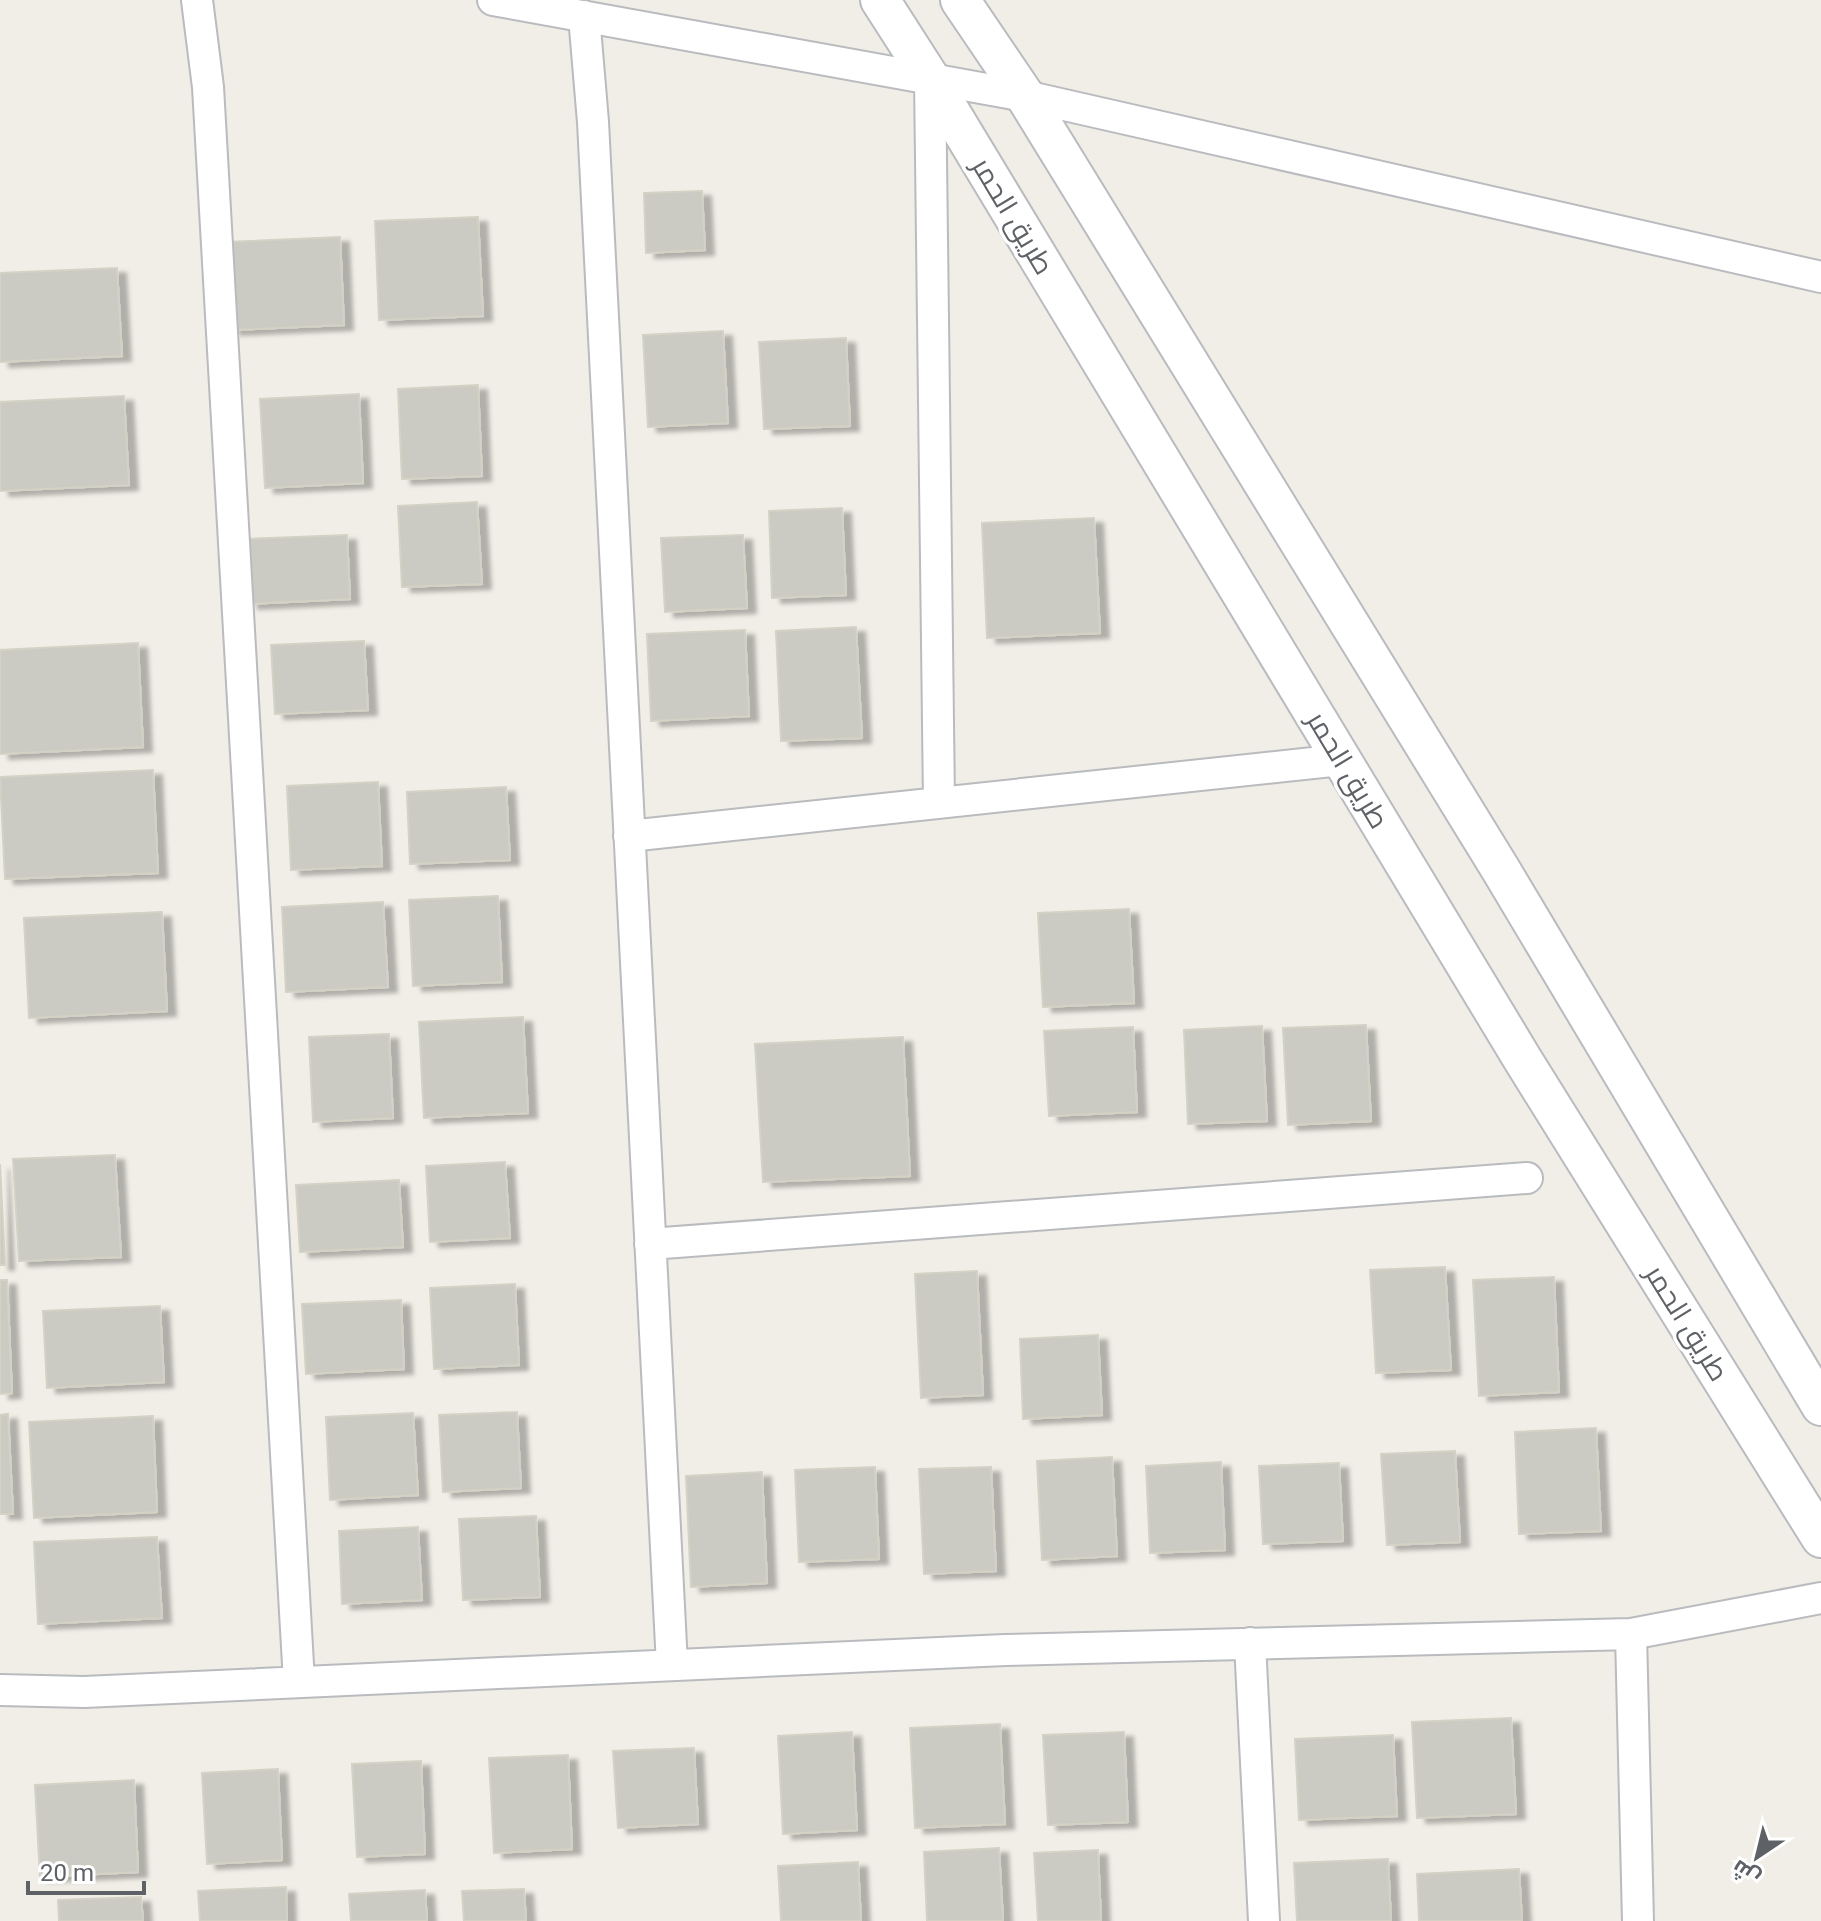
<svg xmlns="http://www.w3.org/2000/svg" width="1821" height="1921" viewBox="0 0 1821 1921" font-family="Roboto,Cairo,sans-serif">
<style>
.building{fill:#cbcac3;stroke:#d4d1c5;stroke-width:2;filter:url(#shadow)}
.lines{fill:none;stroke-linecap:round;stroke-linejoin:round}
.minor-casing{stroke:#b9bbbf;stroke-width:34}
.tertiary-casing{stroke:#b9bbbf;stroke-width:42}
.minor{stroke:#fff;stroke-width:30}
.tertiary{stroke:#fff;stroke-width:38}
.labels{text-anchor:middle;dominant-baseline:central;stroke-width:7;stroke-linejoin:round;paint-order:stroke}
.street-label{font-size:28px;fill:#5e6166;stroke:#fff}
</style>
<defs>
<filter id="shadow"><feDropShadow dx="9" dy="5" stdDeviation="2" flood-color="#0004"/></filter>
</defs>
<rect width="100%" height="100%" fill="#f0eee6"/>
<path class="building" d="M702,191L705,250L646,253L644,193Z
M478,217L483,316L379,320L375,221Z
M340,237L344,325L231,330L227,242Z
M117,268L122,356L0,362V273Z
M723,331L728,423L648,427L643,335Z
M846,338L850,426L764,429L759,342Z
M478,385L482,476L402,479L398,389Z
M359,394L363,483L265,488L260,399Z
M124,396L129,485L0,491V402Z
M477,502L482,584L402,587L398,506Z
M842,508L846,595L772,598L769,511Z
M1094,518L1100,633L987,638L982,523Z
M347,535L350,599L249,604L245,539Z
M743,535L747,608L665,612L661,538Z
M856,627L862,738L781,741L776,631Z
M745,630L749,716L651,721L647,634Z
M364,641L368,710L275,714L271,645Z
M138,643L143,747L0,754V650Z
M153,770L158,873L5,879L0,777Z
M378,782L382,866L291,870L287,786Z
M506,787L510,860L410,864L407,792Z
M498,896L502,982L413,986L409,900Z
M383,902L388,987L286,992L282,907Z
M1129,909L1134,1003L1043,1007L1038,913Z
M162,912L167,1011L29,1018L24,918Z
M523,1017L528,1113L424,1118L419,1022Z
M1366,1025L1371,1121L1288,1125L1283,1028Z
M1262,1026L1267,1121L1188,1124L1184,1030Z
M1133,1027L1137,1112L1049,1116L1044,1031Z
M389,1034L393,1118L313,1122L309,1037Z
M903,1037L910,1176L763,1182L755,1044Z
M115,1155L121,1257L19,1261L13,1159Z
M505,1162L510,1238L430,1242L426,1166Z
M0,1164L5,1265H0Z
M399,1180L403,1247L300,1252L296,1185Z
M1445,1267L1451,1370L1376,1373L1370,1270Z
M977,1271L983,1395L921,1398L915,1274Z
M1554,1277L1559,1392L1479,1396L1473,1280Z
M0,1280H7L12,1393L0,1394Z
M515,1284L519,1365L434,1369L430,1288Z
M401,1300L404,1369L306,1374L302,1304Z
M160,1306L164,1382L47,1388L43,1311Z
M1098,1335L1102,1415L1023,1419L1020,1339Z
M517,1412L521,1488L443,1492L439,1415Z
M413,1413L418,1495L330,1500L326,1417Z
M8,1414L13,1514H0V1415Z
M153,1416L157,1512L34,1518L29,1422Z
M1596,1428L1601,1531L1519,1534L1515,1432Z
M1455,1451L1460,1542L1387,1545L1381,1454Z
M1112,1457L1117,1556L1042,1560L1037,1461Z
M1221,1462L1225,1550L1150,1553L1146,1466Z
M1339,1463L1343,1541L1263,1544L1259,1466Z
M875,1467L879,1559L799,1562L795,1470Z
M991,1467L996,1571L924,1574L919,1469Z
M762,1472L767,1583L691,1587L686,1476Z
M536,1516L540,1597L463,1600L459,1519Z
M418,1527L422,1600L342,1604L339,1531Z
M157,1537L162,1618L38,1624L34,1542Z
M1511,1718L1516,1814L1417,1818L1412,1722Z
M1000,1724L1005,1824L915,1828L910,1728Z
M852,1732L857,1830L783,1834L778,1736Z
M1124,1732L1128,1822L1048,1825L1043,1735Z
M1393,1735L1397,1816L1299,1820L1295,1739Z
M694,1748L698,1824L618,1828L613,1751Z
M568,1755L572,1849L494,1853L489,1758Z
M421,1761L425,1854L357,1857L352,1764Z
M278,1769L282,1860L207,1864L202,1773Z
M134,1780L138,1872L40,1877L35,1785Z
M999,1848L1003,1921H927L924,1852Z
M1098,1850L1101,1921H1038L1034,1853Z
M1388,1859L1391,1921H1297L1294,1863Z
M858,1862L861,1921H781L778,1866Z
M1519,1869L1522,1921H1419L1417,1874Z
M286,1887L287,1921H200L198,1891Z
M524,1889L526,1921H464L462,1891Z
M425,1890L427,1921H351L349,1894Z
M141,1897L143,1921H59L58,1900Z"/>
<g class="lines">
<defs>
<path id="minor" d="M197,0L208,87L299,1682
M493,0L1025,96L1821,277
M584,16L593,122L672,1665
M930,78L939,803
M629,836L1341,760
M650,1244L1527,1178
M1631,1634L1638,1921
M1250,1643L1264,1921
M0,1690L84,1692L1005,1650L1631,1634L1821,1598"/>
<path id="tertiary" d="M880,0L930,78L1523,1060L1821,1538
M960,0L1025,96L1501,870L1821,1406"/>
</defs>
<use href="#minor" class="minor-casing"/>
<use href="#tertiary" class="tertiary-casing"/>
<use href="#minor" class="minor"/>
<use href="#tertiary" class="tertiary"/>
</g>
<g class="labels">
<g class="street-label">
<text transform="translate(1013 216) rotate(59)">طريق الحمر</text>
<text transform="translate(1348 770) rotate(59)">طريق الحمر</text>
<text transform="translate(1687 1323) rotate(58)">طريق الحمر</text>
</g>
</g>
<g transform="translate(1757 1857) rotate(215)" stroke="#ffffff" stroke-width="6" paint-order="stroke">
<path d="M0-6L14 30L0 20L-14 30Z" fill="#5e6166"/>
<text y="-12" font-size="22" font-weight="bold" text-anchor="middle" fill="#5e6166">ش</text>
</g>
<path d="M28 1881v12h116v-12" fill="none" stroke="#5e6166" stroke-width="4"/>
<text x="40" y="1881" font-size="24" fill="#5e6166" stroke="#ffffff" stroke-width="6" paint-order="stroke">20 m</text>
</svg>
